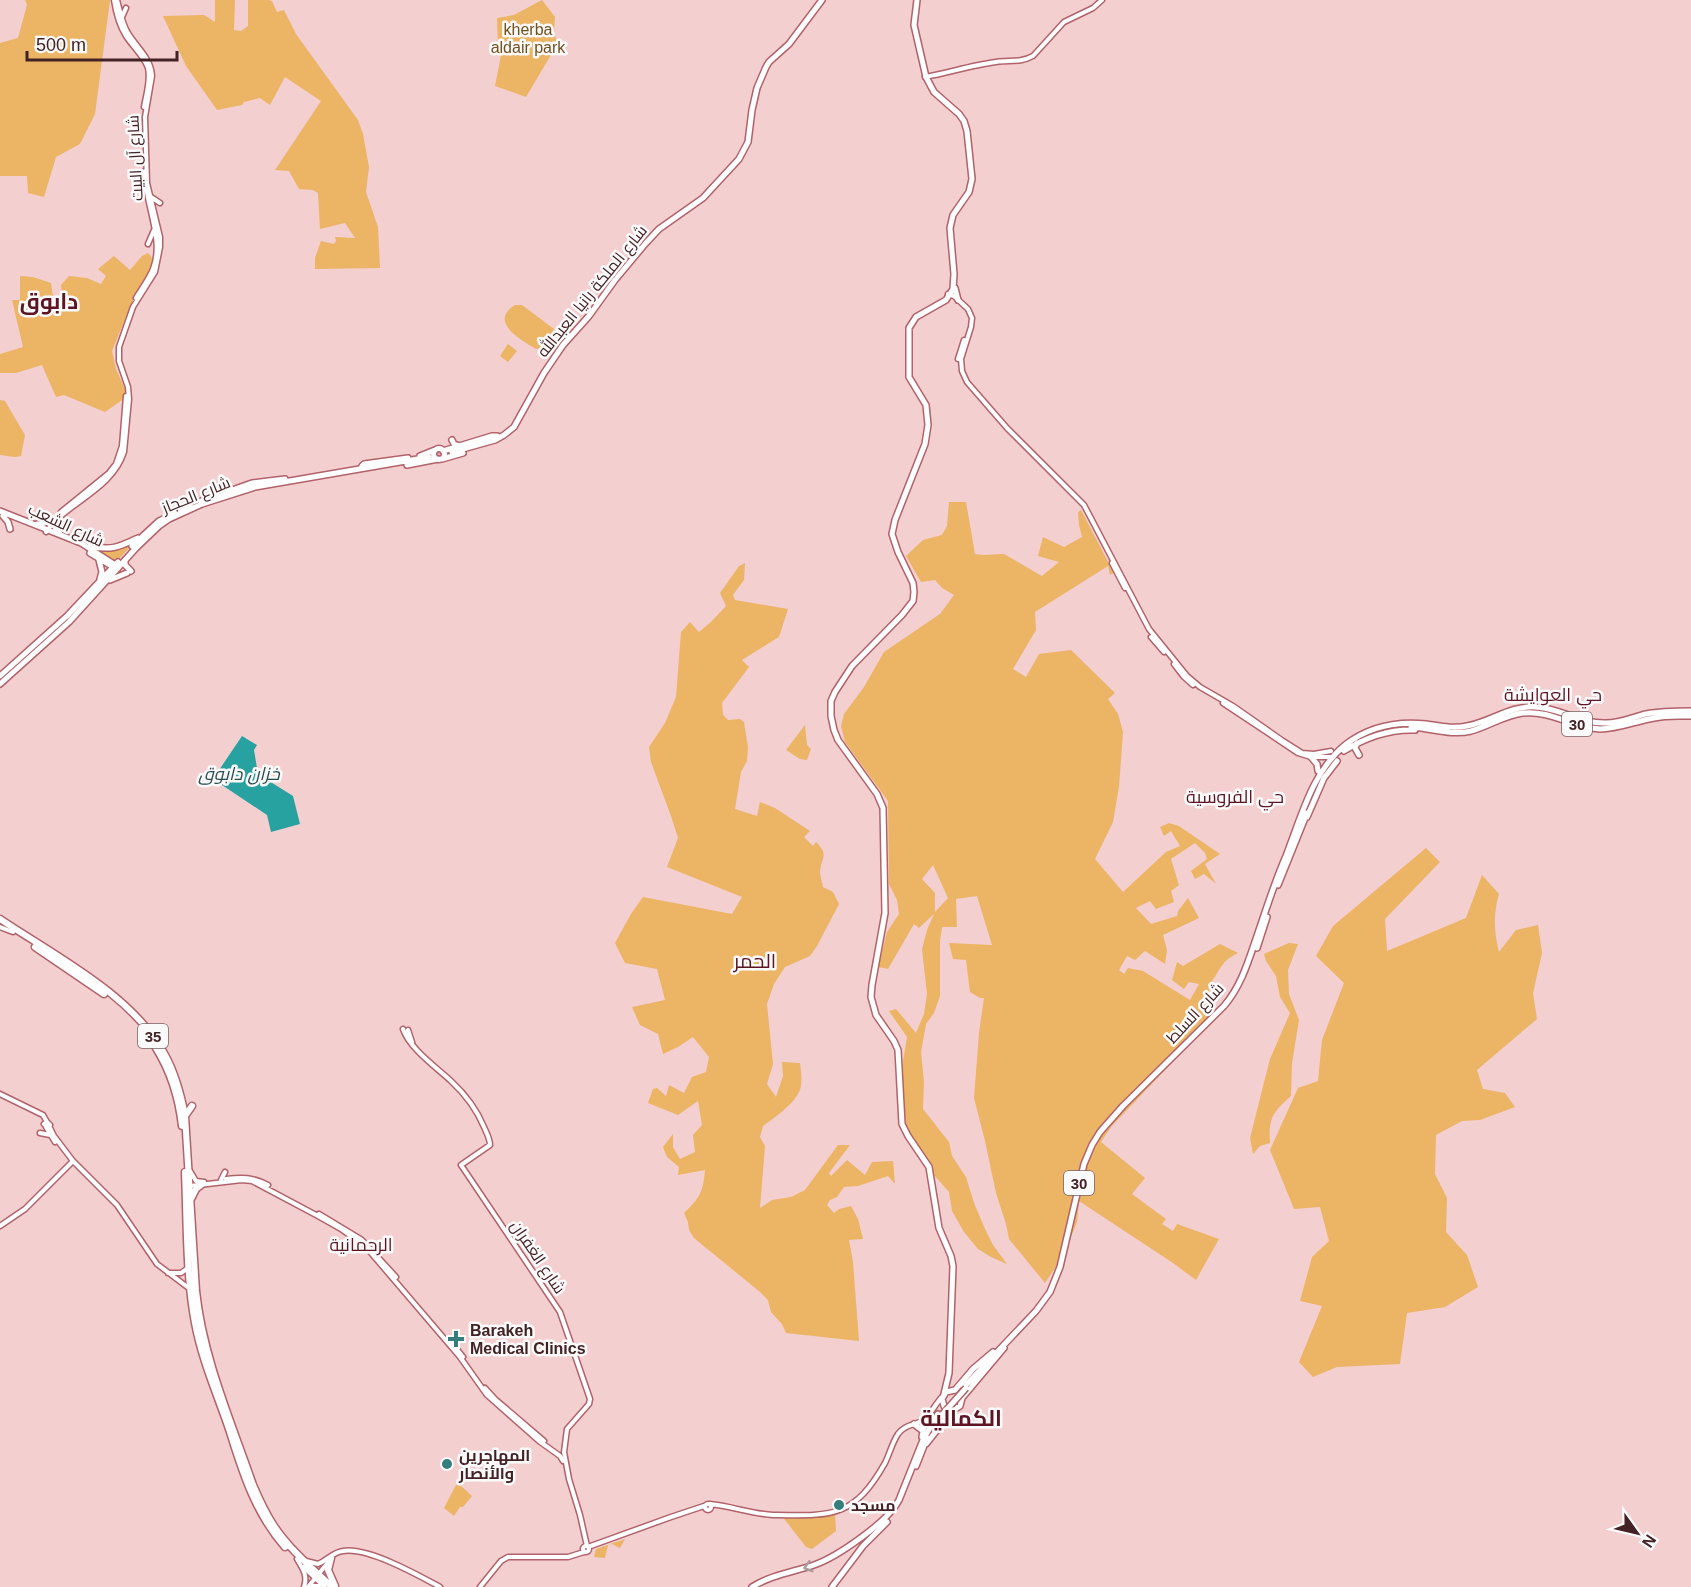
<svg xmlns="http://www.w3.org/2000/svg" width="1691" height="1587" viewBox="0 0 1691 1587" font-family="Helvetica,Cairo,sans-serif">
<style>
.green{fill:#ecb465;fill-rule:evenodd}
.water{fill:#28a2a1}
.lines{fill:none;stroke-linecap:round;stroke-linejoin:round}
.major-tunnel{stroke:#d0acae;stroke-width:5;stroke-dasharray:5 2.5;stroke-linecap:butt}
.minor-casing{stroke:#b2626a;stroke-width:7}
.major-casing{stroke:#b2626a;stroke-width:8}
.highway-casing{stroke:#b2626a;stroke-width:9}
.minor{stroke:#fff;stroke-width:4}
.major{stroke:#fff;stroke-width:5}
.highway{stroke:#fff;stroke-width:6}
.major-bridge-casing{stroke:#b2626a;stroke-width:8;stroke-linecap:butt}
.major-bridge{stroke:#fff;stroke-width:5}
.oneway{stroke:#aa9c9d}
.poi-dot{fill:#357e7d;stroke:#fafafa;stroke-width:2}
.labels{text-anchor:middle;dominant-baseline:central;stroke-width:5;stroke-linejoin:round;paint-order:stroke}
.shield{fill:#fafafa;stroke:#7a6365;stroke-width:1.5}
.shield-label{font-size:15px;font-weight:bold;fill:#432225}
.park-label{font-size:16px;fill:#72501e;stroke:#fafafa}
.street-label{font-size:16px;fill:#432225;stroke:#fafafa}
.poi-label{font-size:16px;font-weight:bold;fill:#432225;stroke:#fafafa;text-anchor:start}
.neighbourhood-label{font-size:18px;fill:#5d1523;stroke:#fafafa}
.water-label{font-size:18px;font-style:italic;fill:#2b4d4d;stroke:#fafafa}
.quarter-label{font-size:20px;fill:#5d1523;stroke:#fafafa}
.district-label{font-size:22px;font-weight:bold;fill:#5d1523;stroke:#fafafa}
</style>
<rect width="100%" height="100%" fill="#f3cfd0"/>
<path class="green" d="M25,0H110L95,114L80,144L56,157L44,197L28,193L27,176H0V43L18,38L27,5Z
M215,0H235L234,30L241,31L248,26V0H269L272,1L277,12L284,10L296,34L358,120L363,134L369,167L366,192L378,227L380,268L315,269V258L321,241L334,244L336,241L335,237L355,238L345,223L320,229L318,193L313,190L299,189L289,171L275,170L321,101L285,77L270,105L260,98L244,102L242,105L217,110L186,66L163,16L204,15L215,22Z
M542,0L555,17L554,33L558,43L526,97L495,86L502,50L498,45L497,18L514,15Z
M148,253C155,259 154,271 153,280L135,295L112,351L116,369L125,389V398L105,412L64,395L56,397L42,365L16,373H0V354L23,347L12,300H20V276L33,277L51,283L53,297L62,295L61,285L69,276L87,278L101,284L106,276L98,269L114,256L130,270L142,256Z
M515,305H522L554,329C550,335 555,338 547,347L536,349C521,340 488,322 515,305Z
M508,344L517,351L508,362L500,356Z
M0,400L5,401L25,435L21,456L15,457L0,455Z
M949,502H966L975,554L983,555L1004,554L1042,576L1059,562L1038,556L1043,537L1064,547L1082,537L1079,525L1078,512L1081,510L1114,573L1110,575L1108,566L1035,612L1036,630L1013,669L1026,677L1039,654L1071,650L1115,693L1108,699L1118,714L1123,732L1119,787L1113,822L1095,859L1123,892L1166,852L1180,846L1171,831L1164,836L1160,827L1169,823L1179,826L1220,854L1205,864L1216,884L1204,874L1195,879L1191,871L1207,859L1205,853L1195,843L1171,859L1179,885L1171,891L1174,902L1156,909L1150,901L1136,908L1151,924L1177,916L1178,911L1188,898L1199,918L1163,935L1167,950L1165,964L1145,951L1135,960L1127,956L1119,970L1124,974L1128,968L1143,971L1190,1000L1199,984L1189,982L1184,989L1172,980L1177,962L1183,966L1220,944L1238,953C1219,962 1221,971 1208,986L1216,1016L1111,1127L1101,1142L1145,1178L1132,1194L1166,1219L1162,1224L1173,1231L1177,1224L1219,1239L1196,1280L1173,1263L1079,1201L1077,1222L1064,1255L1045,1283L1009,1239L1006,1224L996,1193L985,1141L974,1098L979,1033L984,998H980L970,992L966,960L953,959L949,943L992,945L977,896L956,899L957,927H942L940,941V996L934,1013L926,1024L921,1052L924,1082L923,1109L949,1142L952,1156L966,1177L974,1203L985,1229L993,1245L1007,1264L991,1257L978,1249L964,1232L952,1211L949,1192L934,1175L929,1160L915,1141L906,1126L901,1074L907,1037L889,1011L896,1009L916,1033L924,1014L927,994L922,949L927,930L934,914L919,928L914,924L888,969L878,967L887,932L899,914L897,900L889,884L888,801L845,742L841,726L844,714L864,687L884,652L940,614L954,595L942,588L935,580L921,582L906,556L923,540L942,535L947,526ZM933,865L948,898L935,912V893L922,879Z
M137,540L115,563L94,548C111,553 122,548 137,540Z
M745,563L744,580L733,595L735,600L788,609L779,637L742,660L749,667L722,703L723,715L728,720L740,719L744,722L748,747L747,761L741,772L735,809L757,816L760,802L775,808L810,831L804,837L813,846L816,842C829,855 822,856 820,871C820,876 822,882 823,887L833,892L839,904L817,946L810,956L785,967L774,984L767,1004L773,1064L767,1084L776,1097L783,1076L782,1062L800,1063C801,1071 803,1085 799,1092C793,1105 774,1118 763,1126L760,1137L765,1146L760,1208L772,1200L791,1197L805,1190L838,1145H850L829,1173L831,1176L847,1160L865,1175L872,1162L893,1161L895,1184L888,1176L858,1186L844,1187L837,1197L830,1200L827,1205L834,1213L839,1209L851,1206L858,1219L863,1239L849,1240L853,1262L859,1341L786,1333L782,1324L771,1312L768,1300L760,1292L694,1238L689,1230L688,1222L684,1213C700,1198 703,1192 705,1170L678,1175L679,1167L667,1157L663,1147L673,1134V1147L680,1159L695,1152L693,1135L702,1125L698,1101L678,1115L648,1103L653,1089L657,1088L666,1096L669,1085L684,1093L692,1077L706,1072L709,1057L693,1037L678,1047L663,1054L658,1034L640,1025L632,1007L665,1000L657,969L625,963L615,943L631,914L643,897L732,914L742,897L667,867L678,838L671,816L651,762L649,747L665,723L676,697L681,632L690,622L699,632L712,621L726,606L720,593L739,566Z
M805,725L807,745L811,749L807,760L800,759L786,750Z
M1426,848L1440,862L1385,919L1387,951L1466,918L1482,875L1499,894C1493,914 1494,932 1499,952L1516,930L1538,925L1542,953L1533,993L1537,1019L1477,1070L1483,1089L1505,1093L1515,1107L1480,1120L1462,1121L1436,1135L1435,1174L1447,1198L1446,1232L1467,1255L1478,1287L1445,1307L1407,1313L1400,1364L1337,1367L1313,1377L1299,1362L1322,1306L1300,1301L1312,1257L1329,1241L1320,1207L1294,1209L1270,1150L1298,1088L1318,1081L1322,1040L1344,983L1316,956L1333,926Z
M1289,943L1298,944L1288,970L1289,994L1299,1020L1292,1063L1291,1096C1273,1112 1268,1118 1270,1143L1260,1146L1253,1154L1250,1138L1270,1059L1290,1013L1280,997L1276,976L1266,961L1264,954Z
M456,1485H460L472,1496L463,1507H460L454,1516L444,1508Z
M835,1514L836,1531L812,1549L806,1547L782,1516Z
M625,1539L620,1548L612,1544L608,1545L605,1558L594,1557L596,1549Z"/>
<path class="water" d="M242,736L257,745L254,750L258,774L293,796L300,824L271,832L267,815L213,779Z"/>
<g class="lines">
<path class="major-tunnel" d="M429,457L452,452"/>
<defs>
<path id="minor" d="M114,0C116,13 119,25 126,36C133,47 144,56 148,68C151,80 146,95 144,107
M122,17L126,8
M925,77C948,73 972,65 996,62C1010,60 1020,63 1033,56L1064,22L1093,8L1102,0
M136,186L145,190
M151,197L160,203
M148,244L154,230
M948,294L954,296L968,309L972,318L971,327L961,359L962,371L967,382L1007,428L1084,505L1149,629L1187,676L1200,687L1233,706L1283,741L1302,753L1314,754L1331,751
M136,298C142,288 149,279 153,269C165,238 144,204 145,171
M958,359L964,340
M61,512L109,473L116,464L122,446L126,396
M46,532C67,502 112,490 124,452L129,399L128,387L119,361V347L133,307L155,272L160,247V237L147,183L145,117L152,76C151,58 137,48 128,33C122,24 120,11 117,0
M1112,563L1125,588
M1151,637L1164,652
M1174,664L1184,677L1193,685
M1223,703L1298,753L1311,757H1330
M0,927L13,932
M403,1029C410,1049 436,1067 451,1081C465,1094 477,1110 484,1127C487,1134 490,1139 490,1145L461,1165L560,1312L590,1399L589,1404L567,1429L564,1452L569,1479L580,1515L587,1546
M408,1030L412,1042
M0,1094L43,1115L47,1122
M47,1122L50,1125L47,1127L44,1124Z
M49,1126L54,1136L73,1161L117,1205L157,1264L190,1289
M46,1127L55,1142
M40,1133L50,1135
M190,1171L196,1181L204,1182
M226,1179C242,1177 253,1177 268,1185
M221,1180L225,1172
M190,1186L242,1180L252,1181L318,1216L341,1229L366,1247L460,1357L487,1395L539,1441L560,1456L563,1461
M319,1214L362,1240L396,1277
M0,1226L25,1209L73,1161
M355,1240L358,1250
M168,1273H181L188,1268
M451,1342L463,1357
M485,1388L496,1400L544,1441
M705 1507a3 3 0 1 1 6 0a3 3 0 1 1-6 0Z
M710,1504C731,1506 752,1514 773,1515C832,1516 854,1518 885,1463C890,1453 892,1443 898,1434C906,1423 917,1426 926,1418C932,1412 936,1403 943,1396
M583 1549a3 3 0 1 1 6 0a3 3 0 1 1-6 0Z
M588,1547L671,1517L704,1506
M297,1559C303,1569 308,1576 304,1587
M306,1561L318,1564C328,1560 333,1552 343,1551C368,1547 418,1575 440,1587
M308,1587L330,1560
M480,1587L501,1561L508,1557H568L584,1552"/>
<path id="major" d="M917,0L914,25L926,77L934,92L959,114L964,121L967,131L972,179L969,192L953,215L950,228L954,274L953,289L946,300L916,317L909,328V377L926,405L928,425L925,444L895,520L892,534L898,552L913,583L914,592L913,601L902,615L852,666L835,692L831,701V716L834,730L838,740L877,794L883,808L885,913L872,985L871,997L876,1015L894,1041L898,1050L902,1124L908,1136L929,1167L939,1228L951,1256L953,1266L949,1373L944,1394
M955,288L958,300
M452,440L454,444L459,446
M433.5 454a5.5 5.5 0 1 1 11 0a5.5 5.5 0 1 1-11 0Z
M443,451L492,436H497
M452,452L495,440L504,435L514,427L544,373L563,345L589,316L615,280L645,244L659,229L703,198L739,159L748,142L752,110L757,88L766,67L769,62L789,44L822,0
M420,456L435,450
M442,459L463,453
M407,465L438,459
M362,466L364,464L408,458
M201,501L252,483L285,479
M0,511L81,543L117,566
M3,516L8,522L10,529
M57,519L55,527L60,534
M37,524H42L52,520
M90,546C111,551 119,547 138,538
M132,546L159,521L190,506
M90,553L115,568
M99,560L102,572L100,579
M125,560V565L131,571
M110,580L127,573
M0,676L67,616L118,562
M0,684L69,622L136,548L159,526L169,519L202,504L255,487L429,457
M1411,727C1431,728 1451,736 1471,731C1489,726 1505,715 1523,713C1551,710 1573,728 1600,729C1618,729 1636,721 1654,718C1666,715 1679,716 1691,716
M1357,743L1355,748L1359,755
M1344,751C1366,737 1388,729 1415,730
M1311,757L1317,764L1318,771
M1307,817L1324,778L1337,761
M1278,885L1307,813
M1257,948L1267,917
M964,1387L1036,1311L1050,1292L1060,1267L1084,1164L1092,1145L1100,1132L1123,1106L1224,1006C1242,985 1249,959 1258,933C1267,907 1275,881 1286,856C1301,818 1312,772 1345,745C1368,727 1397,721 1426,724C1440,726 1453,729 1467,726C1491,722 1510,705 1536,707C1560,708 1581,724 1606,723C1620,723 1633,717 1646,714C1661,711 1676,711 1691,711
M955,1390L973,1369L993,1352
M951,1410L944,1406L942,1399L946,1392L955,1390
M914,1424L923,1431
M922,1437L925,1419
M926,1444L953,1410L960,1406L962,1398L1004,1348
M916,1466L927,1438
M752,1587C771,1575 793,1572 814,1565C837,1557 888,1522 899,1500L923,1440L938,1414
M832,1587L863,1546L887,1522"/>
<path id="highway" d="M0,919C55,956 133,995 165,1055C176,1075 181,1095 185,1116L196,1291C203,1358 231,1421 253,1485C259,1499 266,1514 274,1526C290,1550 312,1568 332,1587
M35,947L104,994
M156,1048C171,1072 179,1099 182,1126
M185,1116L192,1106
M185,1172C187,1221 186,1276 195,1323C202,1361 218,1396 230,1432C243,1474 256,1514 285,1547
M191,1199L196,1189L201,1185
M331,1558L328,1570L335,1586
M305,1567L324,1585
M311,1587H318"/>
</defs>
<use href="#minor" class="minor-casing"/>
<use href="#major" class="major-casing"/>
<use href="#highway" class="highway-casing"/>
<use href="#minor" class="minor"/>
<use href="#major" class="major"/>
<use href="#highway" class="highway"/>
<defs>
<path id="major-bridge" d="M941,1416L966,1388"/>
</defs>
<use href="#major-bridge" class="major-bridge-casing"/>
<use href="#major-bridge" class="major-bridge"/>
</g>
<defs><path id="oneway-chevron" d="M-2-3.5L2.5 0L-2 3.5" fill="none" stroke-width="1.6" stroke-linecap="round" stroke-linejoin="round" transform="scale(1.5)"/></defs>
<use class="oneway" href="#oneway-chevron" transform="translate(808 1567) rotate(164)"/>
<g class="poi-dot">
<path d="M453 1330h6v6h6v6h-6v6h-6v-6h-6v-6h6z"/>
<circle cx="447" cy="1464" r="6"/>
<circle cx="839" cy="1505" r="6"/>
</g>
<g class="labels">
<g class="shield">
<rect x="1562" y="712" width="30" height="24" rx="4.5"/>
<rect x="138" y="1024" width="30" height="24" rx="4.5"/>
<rect x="1064" y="1171" width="30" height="24" rx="4.5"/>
</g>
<g class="shield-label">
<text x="1577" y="724">30</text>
<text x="153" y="1036">35</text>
<text x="1079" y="1183">30</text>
</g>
<g class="park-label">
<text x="528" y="29">kherba<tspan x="528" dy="18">aldair park</tspan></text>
</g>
<g class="street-label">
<text transform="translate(135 158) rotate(-93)">شارع آل البيت</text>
<text transform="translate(592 291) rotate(-51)">شارع الملكة رانيا العبدالله</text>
<text transform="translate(196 495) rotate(-22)">شارع الحجاز</text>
<text transform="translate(66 525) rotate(25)">شارع الشعب</text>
<text transform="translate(1195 1013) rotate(-47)">شارع السلط</text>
<text transform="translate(538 1257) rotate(56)">شارع الغفران</text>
</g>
<g class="poi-label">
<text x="470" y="1330">Barakeh<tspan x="470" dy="18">Medical Clinics</tspan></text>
<text x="459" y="1455">المهاجرين<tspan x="459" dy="18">والأنصار</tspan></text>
<text x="851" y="1505">مسجد</text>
</g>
<g class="neighbourhood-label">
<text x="1553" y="695">حي العوايشة</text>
<text x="1235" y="797">حي الفروسية</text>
<text x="361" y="1245">الرحمانية</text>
</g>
<g class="water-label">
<text x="239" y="774">خزان دابوق</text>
</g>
<g class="quarter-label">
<text x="755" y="961">الحمر</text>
</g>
<g class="district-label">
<text x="49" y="301">دابوق</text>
<text x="961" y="1418">الكمالية</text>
</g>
</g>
<g transform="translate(1637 1533) rotate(124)" stroke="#fafafa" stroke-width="4.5" paint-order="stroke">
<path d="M0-4.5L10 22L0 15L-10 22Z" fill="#432225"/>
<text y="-9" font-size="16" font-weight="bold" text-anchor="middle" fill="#432225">N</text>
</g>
<path d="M27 51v9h150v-9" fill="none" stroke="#432225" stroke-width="3"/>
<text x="36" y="51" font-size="18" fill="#432225" stroke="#fafafa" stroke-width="4.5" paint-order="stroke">500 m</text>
</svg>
